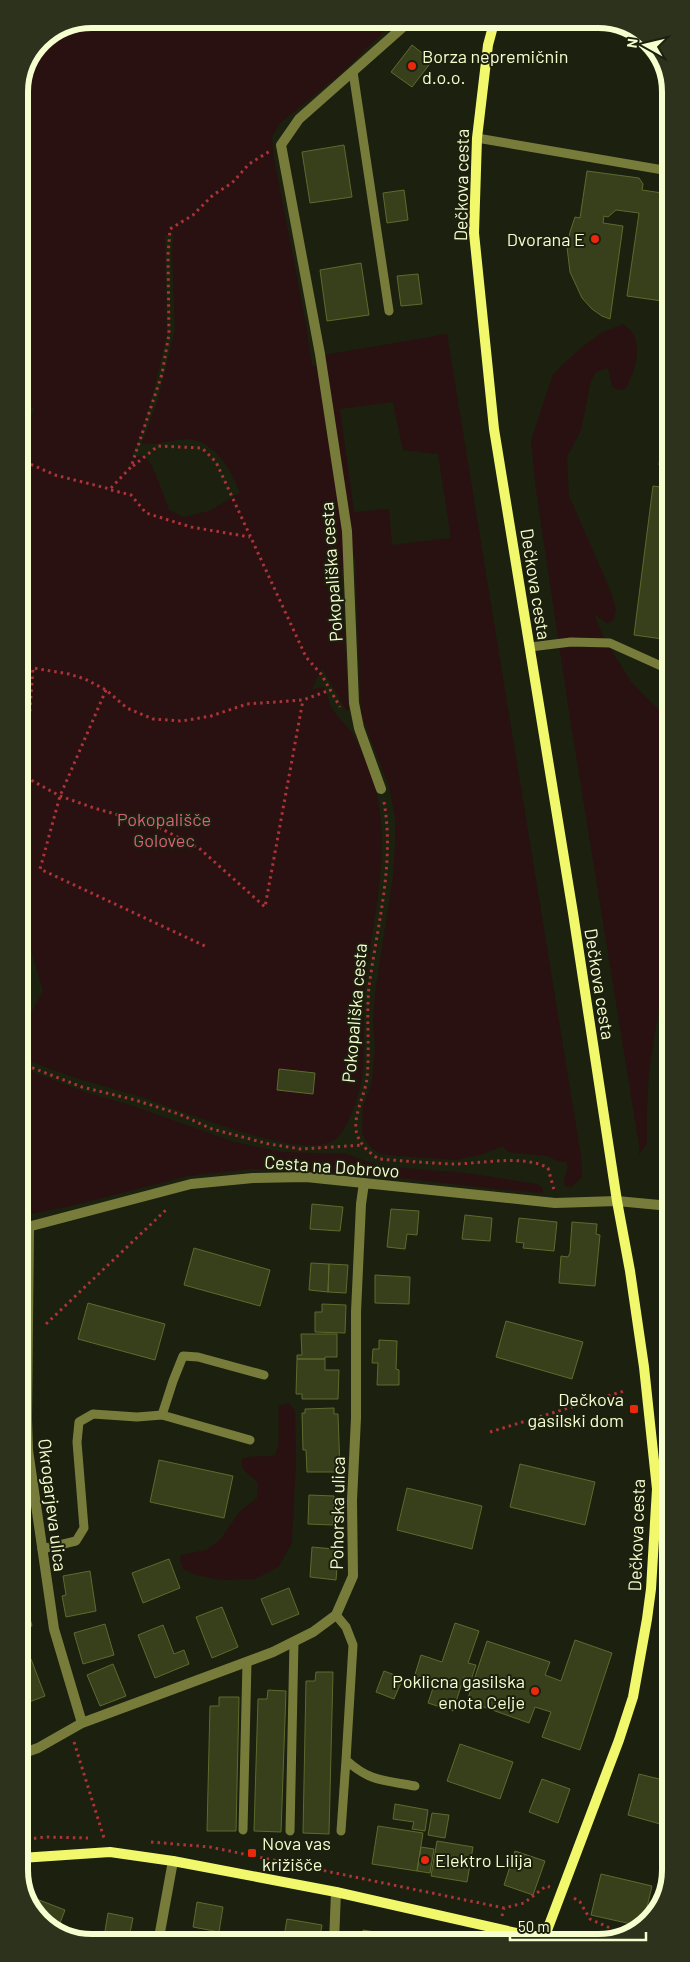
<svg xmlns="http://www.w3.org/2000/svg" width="690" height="1962" viewBox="0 0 690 1962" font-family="Barlow,sans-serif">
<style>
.green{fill:#291111;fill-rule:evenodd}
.building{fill:#37401b;stroke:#5d6a2e}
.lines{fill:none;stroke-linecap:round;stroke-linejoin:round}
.path{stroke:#ac3438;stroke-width:3;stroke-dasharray:2.5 4;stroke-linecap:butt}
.lane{stroke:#787c3b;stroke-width:9}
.street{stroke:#787c3b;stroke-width:10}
.secondary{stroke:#f1f86b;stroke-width:10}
.poi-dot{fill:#ec280c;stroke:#1c200e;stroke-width:2}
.labels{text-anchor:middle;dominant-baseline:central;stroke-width:4;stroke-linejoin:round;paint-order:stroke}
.poi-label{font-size:18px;fill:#f6fdcf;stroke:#1c200e;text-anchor:start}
.street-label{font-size:18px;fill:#f6fdcf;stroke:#1c200e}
.park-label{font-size:18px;fill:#d95f7a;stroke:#1c200e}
.rim{fill:none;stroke:#f6fdcf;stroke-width:6}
</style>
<rect width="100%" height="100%" fill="#1c200e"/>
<path class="green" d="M91,19H348L349,21L361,22L364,19H397L338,76L280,123L272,137L274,158L306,324L312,366L324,364V355L447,334L581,1156L582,1177L571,1187L565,1186L564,1180L568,1167L566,1162H559L547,1156L508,1152L503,1146L480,1155L455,1160L397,1156L381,1154L373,1149L367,1143L362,1133L363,1107L372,1081L375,1047L373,1021L375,993L393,876L395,846V817L389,787L361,714L355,557L341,571L349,711L346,710L322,668L312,689L324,687C327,696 330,706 335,713C341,722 351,729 355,738C363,752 374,780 377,795C391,859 371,925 365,988C362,1017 366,1047 362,1077C360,1093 347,1134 333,1141C295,1160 177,1108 135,1095C96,1084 57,1074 20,1056V1034L43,990L24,928L20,927L19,429L25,418L33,413L34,408L26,404L19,397V87L40,40ZM174,233L172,253L175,330L158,400L142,443C156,446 172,440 185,439C213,438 232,470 240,493L209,511L184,517L169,510C166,501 153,464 147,459C143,456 137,456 132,455L140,438L153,393L167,335L165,235ZM393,402L403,450L438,454L451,538L392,545L389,509L354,512L340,409Z
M623,324C626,327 630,329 632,332C643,348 634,375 625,389L618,390L612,387L608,368L596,372L591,381L581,430L567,457L569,496L612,594L616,610L614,619L608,624L594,614L605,640L631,682L659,710L670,735V957L664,974L649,1072L647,1109V1143L639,1155V1145L570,718L536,490L531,441L553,374L583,346L603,332Z
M20,1067L82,1091L133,1106L234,1142L281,1152L347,1154L379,1166L466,1173L537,1184L543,1188V1191L541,1193L496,1189L364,1174L252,1169L188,1176L67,1207L20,1216Z
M289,1403L295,1411L296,1462L293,1519L292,1543L278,1567L255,1579L221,1580L196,1575L183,1569L180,1561L181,1555L206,1550L220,1540L240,1511L257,1498L258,1483C251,1475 239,1471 242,1459C252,1454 264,1458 275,1455C282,1441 277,1422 279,1406Z"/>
<path class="building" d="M412,45L432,61L412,87L391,72Z
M344,145L352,197L310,203L302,152Z
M587,171L639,178L643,184L642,190L669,194V302L627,296L639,213L616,210L608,217L604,216L603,223L623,226L610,319L602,316L592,309L582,298L570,272L567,247L570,232L575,217L580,218Z
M404,190L408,220L387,223L383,193Z
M361,263L369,315L327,321L320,270Z
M418,274L422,304L401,306L397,276Z
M669,384V466L659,465Z
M653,486L669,488L670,640L634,635Z
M279,1069L315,1073L313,1094L277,1090Z
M312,1204L343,1207L340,1231L310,1229Z
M391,1209L419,1211L417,1235L407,1234L405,1249L387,1247Z
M465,1215L492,1218L490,1241L462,1239Z
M519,1218L557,1222L554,1251L523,1248L524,1243L516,1242Z
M572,1222L597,1224L596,1234L600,1235L595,1286L559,1283L561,1256L568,1257L570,1253Z
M194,1248L270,1270L260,1306L184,1285Z
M311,1263L329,1264L328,1292L309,1290Z
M329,1264L348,1265L346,1293L328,1292Z
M375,1275L410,1277L409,1304L375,1303Z
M88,1303L165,1324L155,1360L78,1339Z
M322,1304L346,1305L345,1333L315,1332V1312H322Z
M506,1321L583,1342L572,1379L496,1357Z
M301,1334H337V1357H325V1359H297V1355H302Z
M379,1340L397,1341L396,1369L399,1370V1385H377L378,1363H372L373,1349H379Z
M297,1359H325V1370H339L338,1399H302V1394H296Z
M334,1408V1414H338L340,1472H307L306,1450H303L302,1413H305V1409Z
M159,1460L233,1476L224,1518L150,1502Z
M520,1464L595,1482L585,1525L510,1507Z
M407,1488L482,1506L472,1549L397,1530Z
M309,1495L334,1496L333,1525L308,1524Z
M312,1547L334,1549V1556H338L336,1580L310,1577Z
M169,1559L180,1588L143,1603L132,1573Z
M90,1571L96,1611L66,1617L62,1596L66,1595L63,1576Z
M289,1588L299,1614L272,1625L261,1599Z
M25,1599L32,1626L21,1628V1600Z
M222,1607L238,1647L212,1658L196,1617Z
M455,1623L479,1631L468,1663L476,1665L471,1680L464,1677L453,1711L428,1703L433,1688L413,1681L421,1655L442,1662Z
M105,1624L114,1655L83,1664L74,1633Z
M163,1625L174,1654L184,1650L189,1664L155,1678L138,1635Z
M575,1640L612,1653L580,1750L542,1737L551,1712L535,1707L529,1723L467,1701L487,1641L550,1662L545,1675L561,1681Z
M31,1659L45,1696L21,1705V1663Z
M113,1664L126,1696L100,1706L87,1675Z
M384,1671L403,1678L394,1699L376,1692Z
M316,1672H333L329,1834L303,1833L306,1681H315Z
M671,1678V1720L661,1717Z
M268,1690L286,1691L281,1832L254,1831L258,1699H267Z
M219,1697H239L236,1831H207L210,1706H219Z
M460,1744L513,1762L500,1799L447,1781Z
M639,1774L671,1782V1827L628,1815Z
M542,1779L570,1789L558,1823L529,1812Z
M395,1804L428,1810L425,1831L412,1829L414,1822L393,1819Z
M432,1813L449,1815L445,1838L428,1835Z
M378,1826L423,1833L417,1871L372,1864Z
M437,1841L473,1847L467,1882L431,1876Z
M421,1847L434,1849L430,1873L417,1871Z
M515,1851L545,1861L533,1895L504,1885Z
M601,1874L652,1886L643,1924L640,1926L591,1915Z
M34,1898L65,1910L57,1931L44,1926L31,1906Z
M197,1902L223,1907L219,1932L193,1927Z
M108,1913L133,1918L128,1943H103Z
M287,1919L322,1925L319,1942H283Z
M363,1930L399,1936L398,1942H361Z"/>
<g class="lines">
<path class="path" d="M19,459L55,475L110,489L131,467L162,374L169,334L168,255L170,229L193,215L213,195L232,183L249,164L270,151
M133,466L158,446L202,448L216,462L306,657L321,674L340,707
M111,490L131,495L146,513L191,527L250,537
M106,690L60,796L40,869L205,946
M20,769L29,723L33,668L69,674L85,679L106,690L127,708L153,719L182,721L211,716L247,704L303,700L330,690
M20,774L60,796L94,808L154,825L199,848L265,907L303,700
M384,802C395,863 377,926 369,987C366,1017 370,1048 367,1078C365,1095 354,1113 356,1130C358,1143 369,1153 379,1159C404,1161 428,1163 453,1164C481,1164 523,1154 548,1168L554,1190
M20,1063L82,1087L135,1100L179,1114L212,1129L269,1144L301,1149L363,1145
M46,1324L168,1208
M490,1432L624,1391
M74,1742L104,1838
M21,1840L45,1837L88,1838
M151,1842L210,1847L504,1908
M574,1898L580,1902L590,1919L608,1927L607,1941
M502,1916L504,1908L524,1903L546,1886L550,1887"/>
<path class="lane" d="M353,72L389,311
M477,138L669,171
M530,647L571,642L610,643L670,670
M664,1155L670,1156
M162,1415L173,1381L183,1356L198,1357L264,1375
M42,1549L76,1541L84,1528L77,1442L79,1422L93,1414L137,1417L162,1415L250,1440
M336,1615L346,1627L353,1645L346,1760C370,1782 384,1780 415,1786
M243,1830L247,1662
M290,1831L294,1642
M341,1831L346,1760
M654,1917L671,1854"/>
<path class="street" d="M381,789L359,728L354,703L347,531L320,354L281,145L299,119L412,19
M29,1227L27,1419L28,1450L54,1629L82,1723
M20,1229L191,1184L253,1178L306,1177L555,1203L617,1201L670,1206
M21,1754L38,1748L82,1723L273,1652L313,1632L336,1615L353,1576L352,1500L356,1418V1312L361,1204L364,1183
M334,1942L336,1892
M158,1943L173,1861"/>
<path class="secondary" d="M495,19L488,45L477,138L474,233L494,429L573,913L617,1201L630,1271L644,1367L657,1489L651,1589L647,1619L633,1697L619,1740L543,1941
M21,1858L110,1852L173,1861L336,1892L552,1941"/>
</g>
<g class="poi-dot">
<circle cx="412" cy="66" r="5"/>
<circle cx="595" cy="239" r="5"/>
<rect x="629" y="1404" width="10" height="10" rx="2.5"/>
<circle cx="535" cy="1691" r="5"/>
<rect x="247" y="1848" width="10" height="10" rx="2.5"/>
<circle cx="425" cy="1860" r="5"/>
</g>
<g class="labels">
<g class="poi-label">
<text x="422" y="56">Borza nepremičnin<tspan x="422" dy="21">d.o.o.</tspan></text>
<text x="585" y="239" text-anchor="end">Dvorana E</text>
<text x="624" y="1399" text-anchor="end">Dečkova<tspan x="624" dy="21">gasilski dom</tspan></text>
<text x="525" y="1681" text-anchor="end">Poklicna gasilska<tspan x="525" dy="21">enota Celje</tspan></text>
<text x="262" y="1843">Nova vas<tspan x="262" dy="21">križišče</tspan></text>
<text x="435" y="1860">Elektro Lilija</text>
</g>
<g class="street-label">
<text transform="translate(461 185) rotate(-89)">Dečkova cesta</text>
<text transform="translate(331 572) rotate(-94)">Pokopališka cesta</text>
<text transform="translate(536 584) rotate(81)">Dečkova cesta</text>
<text transform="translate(600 984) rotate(81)">Dečkova cesta</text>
<text transform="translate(354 1013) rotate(-85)">Pokopališka cesta</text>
<text transform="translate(332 1166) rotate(4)">Cesta na Dobrovo</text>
<text transform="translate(53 1505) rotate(83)">Okrogarjeva ulica</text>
<text transform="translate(337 1513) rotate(-89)">Pohorska ulica</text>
<text transform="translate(636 1535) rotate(-88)">Dečkova cesta</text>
</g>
<g class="park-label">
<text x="164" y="819">Pokopališče<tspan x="164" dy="21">Golovec</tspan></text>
</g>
</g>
<path d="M0 0H690V1962H0ZM92 28H598A64 64 0 0 1 662 92V1870A64 64 0 0 1 598 1934H92A64 64 0 0 1 28 1870V92A64 64 0 0 1 92 28Z" fill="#2d321d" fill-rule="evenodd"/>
<path class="rim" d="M92 28H598A64 64 0 0 1 662 92V1870A64 64 0 0 1 598 1934H92A64 64 0 0 1 28 1870V92A64 64 0 0 1 92 28Z"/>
<g transform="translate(645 45) rotate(278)" stroke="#1c200e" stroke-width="4" paint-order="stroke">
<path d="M0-4L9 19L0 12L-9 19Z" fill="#f6fdcf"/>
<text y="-8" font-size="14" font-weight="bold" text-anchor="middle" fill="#f6fdcf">N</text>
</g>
<path d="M510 1932v8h136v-8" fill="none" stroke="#f6fdcf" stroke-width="2.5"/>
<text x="518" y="1932" font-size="15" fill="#f6fdcf" stroke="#1c200e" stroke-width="4" paint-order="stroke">50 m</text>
</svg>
